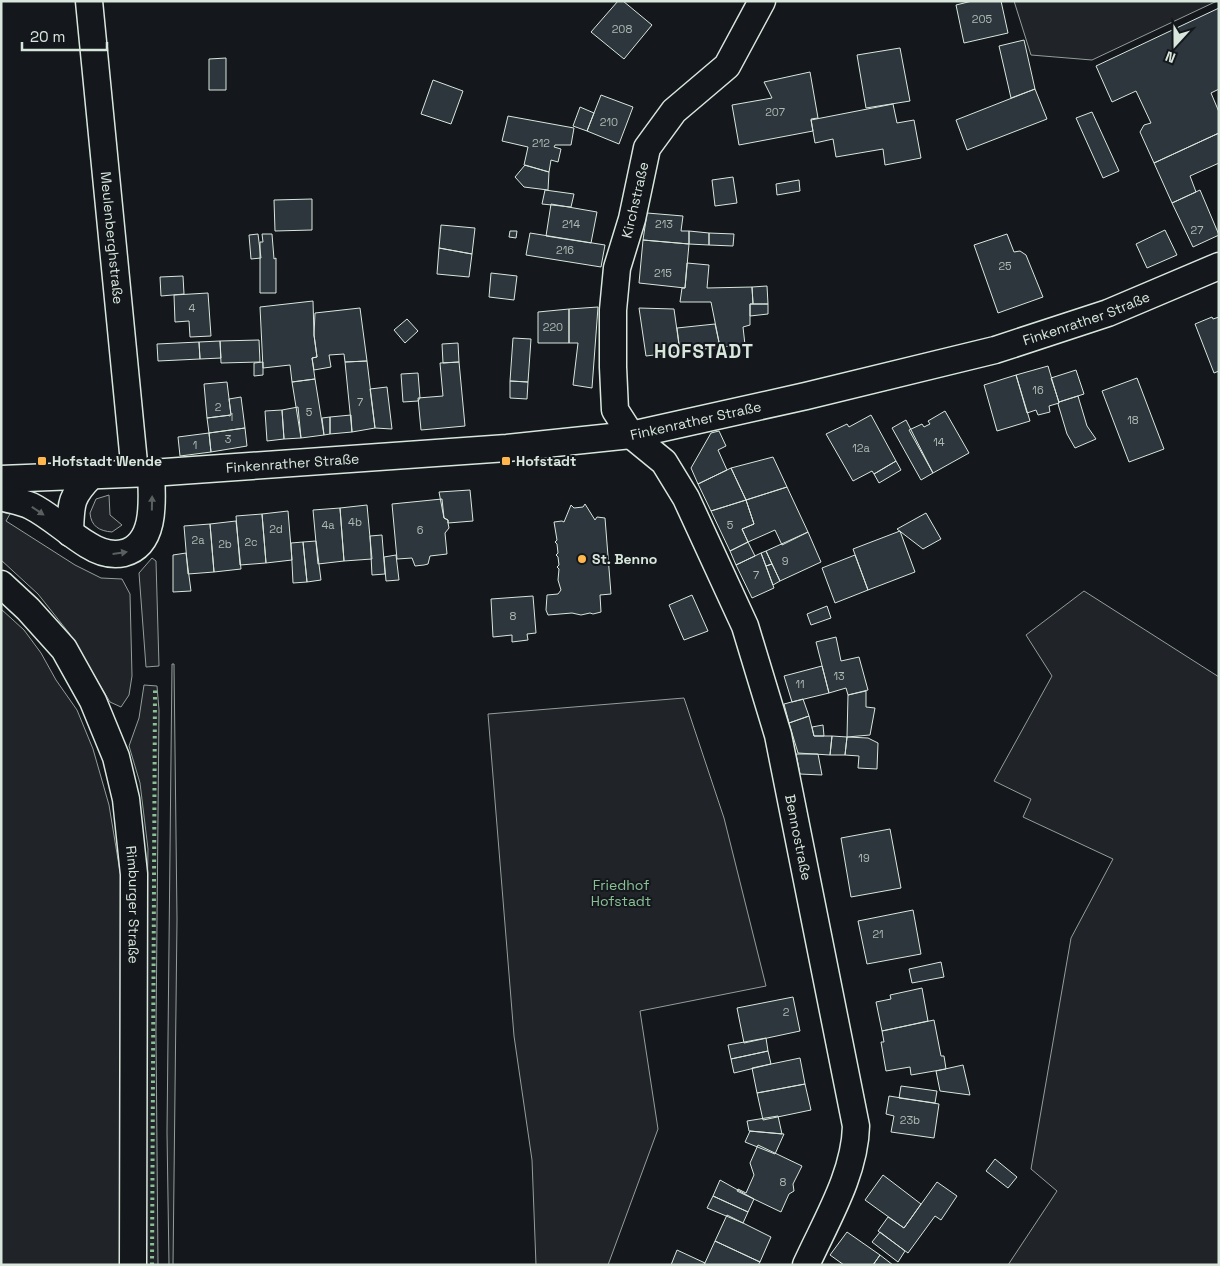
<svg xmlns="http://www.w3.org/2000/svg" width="1220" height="1266" viewBox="0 0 1220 1266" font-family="'Space Grotesk',sans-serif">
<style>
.green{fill:#202428;stroke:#939e99}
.building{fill:#2c363c;stroke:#d8e6dc}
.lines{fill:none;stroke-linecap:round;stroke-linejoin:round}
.street-casing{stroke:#d8e6dc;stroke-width:29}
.street{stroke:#14181c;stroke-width:26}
.hedge{stroke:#8ac095;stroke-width:4;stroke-dasharray:2.5 4;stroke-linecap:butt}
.oneway{fill:#59605f}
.poi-dot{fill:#ffb74d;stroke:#14181c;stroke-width:2}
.labels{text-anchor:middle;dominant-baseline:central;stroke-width:4;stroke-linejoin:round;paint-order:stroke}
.number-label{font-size:11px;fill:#adbab4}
.street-label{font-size:14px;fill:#d8e6dc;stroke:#14181c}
.poi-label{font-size:14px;font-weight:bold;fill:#d8e6dc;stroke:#14181c;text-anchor:start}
.park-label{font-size:14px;fill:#8ac095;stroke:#14181c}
.district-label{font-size:19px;font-weight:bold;letter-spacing:1px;fill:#d8e6dc;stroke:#14181c}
</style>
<rect width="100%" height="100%" fill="#14181c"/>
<path class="green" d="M1014,1H1217L1092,60L1031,55Z
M109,495L110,515L122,525L112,532C99,531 91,526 90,513L96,499Z
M1,512L10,514L6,521L75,565L101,578L122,579L130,594L132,676L129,695L121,707L110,702L69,633L38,594L1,560Z
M152,558L156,561L159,666L146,667L139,573Z
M1084,591L1219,677V1265H1008L1057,1191L1031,1169L1071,938L1113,859L1023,817L1031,799L994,781L1052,676L1026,635Z
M1,609L24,630L41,653L56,680L77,710L93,749L109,805L121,878L120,1265H1Z
M172,664H174L177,919L173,1265H169L167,1132Z
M144,685L157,686L159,710L156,1033L158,1265H146L145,1012L148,849L140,783L129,746L139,718Z
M684,698L724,818L766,986L640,1011L658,1129L608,1265H536L532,1160L514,1036L488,714Z"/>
<path class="building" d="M618,1H623L652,25L624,59L591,32Z
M972,1H1001L1008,33L964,43L956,5Z
M1219,8V89L1211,93L1219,112V133L1154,163L1140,132L1144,125L1151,123L1136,91L1112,102L1096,66Z
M1024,40L1035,89L1011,98L999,46Z
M900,48L910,101L866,108L857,55Z
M226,58V90H209V59Z
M810,72L818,118L811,119L813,131L739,145L732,105L772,98L764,82Z
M433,80L463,91L451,124L421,114Z
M1035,89L1047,119L967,150L956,120Z
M601,95L633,107L619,144L587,131Z
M893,104L897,123L914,120L921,158L885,165L883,149L836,157L833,139L815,143L811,120Z
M580,107L594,113L587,131L573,126Z
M1092,112L1119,171L1103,178L1076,118Z
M508,116L574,128L571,145H555L554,147L561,149L558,162L551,160L549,172L524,165L528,147L502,141Z
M1219,133V163L1190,176L1196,192L1172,203L1154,163Z
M525,165L549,172L548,190L524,187L515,177Z
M733,177L737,203L715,206L712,180Z
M799,180L800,191L777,195L776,184Z
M545,190L574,194L571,207L542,204Z
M1200,190L1219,235L1193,247L1172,203Z
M312,199V230L275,231L274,200Z
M551,204L597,212L591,243L546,236Z
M647,213L683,216L681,231H689V244L643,240Z
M441,225L475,228L472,254L439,248Z
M1165,230L1177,255L1147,268L1136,244Z
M510,231H517L516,238L509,237Z
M689,231L709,233V245L689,244Z
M530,233L605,245L601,267L526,255Z
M709,233L734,234L733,246L709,245Z
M258,234L261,258L251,259L249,235Z
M262,234H272L274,259L276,258V293H260V242H263Z
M1007,234L1014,252L1020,251L1026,255L1043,297L998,313L974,245Z
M643,240L689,244L685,288L639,283Z
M439,248L472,254L469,277L437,274Z
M687,263L709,265L707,288L752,287L753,304H750V325L743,327L745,345L720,347L711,302H680L682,288H685Z
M491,273L517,276L514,300L489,297Z
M183,276L184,294L161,296L160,277Z
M767,286L768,304H753L752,287Z
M208,293L211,336L190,337L189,321L175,322L174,295Z
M313,301L314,335L317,357L312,358L315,379L292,382L290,365L263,368L260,307Z
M750,304H768V314L750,316Z
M598,307L592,388L573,385L578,343H569V309Z
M360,308L367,361L345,362L344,354L329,355L331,367L314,370L312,358L317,357L314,335L315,313Z
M639,308L674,309L680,352L646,356Z
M569,309V343H538V312Z
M1212,317L1213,319L1219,317V371L1214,373L1195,324Z
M407,319L418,331L405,343L394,330Z
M715,324L720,347L680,352L677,328Z
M513,338L531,339L528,382L510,381Z
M259,340L260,362L221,363L220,341Z
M220,341L221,358L200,359L199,342Z
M199,342L200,359L158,361L157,344Z
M458,343L459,362L443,363L442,344Z
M367,361L375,428L352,432L345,362Z
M263,362V375L254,376V363Z
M459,362L465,426L421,430L418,398L443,396L440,363Z
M1048,366L1059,403L1049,406L1050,412L1038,415L1036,410L1027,413L1016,375Z
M1076,370L1084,394L1059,402L1051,378Z
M418,373L420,398L418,401L403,402L401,374Z
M1016,375L1030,421L997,431L984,385Z
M1137,378L1164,449L1129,462L1102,391Z
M315,379L324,435L301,438L292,382Z
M510,381L528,382L527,399L510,398Z
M227,382L231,415L207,418L204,384Z
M387,387L392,429L375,428L370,389Z
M1078,396L1087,426L1096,439L1075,448L1067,434L1058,404L1059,402Z
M241,397L245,428L209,433L207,418L231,415L229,399Z
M298,407L301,438L284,439L282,410Z
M282,410L284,439L267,441L265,411Z
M945,411L969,453L933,473L909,430L922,424L924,427L930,424L928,421Z
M351,415L352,432L330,434V417Z
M871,415L896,461L874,474L872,471L853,481L826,434L847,424L849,427Z
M330,417V434L324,435L322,418Z
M906,420L933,473L921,480L892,428Z
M245,428L247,446L211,452L209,433Z
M719,431L726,446L718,450L727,470L698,484L691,468L711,433Z
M209,433L211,452L180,456L178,437Z
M773,457L787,487L746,500L731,468Z
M896,461L901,470L879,483L874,474Z
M731,468L746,500L711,511L698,484Z
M787,487L808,532L782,545L775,530L748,542L742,529L754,524L746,500Z
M470,490L473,521L448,523V520L444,518L439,492Z
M442,499L444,518L448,520V523L449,528L445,533L447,554L430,556L428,564L424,565L415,566L412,558L397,559L392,504Z
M746,500L754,524L742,529L748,542L730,551L711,511Z
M585,504L595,520L597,517L605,518L611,594L600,595L601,612L593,614L590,613L581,615L572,613L548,615L546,610L547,595L558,594L561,590L558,580L559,569L557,567L559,565L558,557L556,555L558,553L557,544L555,542L557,540L554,522L562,521L564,522L571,505L574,508L583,507Z
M367,505L372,559L344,561L340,508Z
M340,508L344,561L318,564L313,510Z
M288,511L292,560L266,563L262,514Z
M926,513L941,539L923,549L897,529Z
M262,514L266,563L240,565L236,516Z
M236,521L241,569L214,572L210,524Z
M210,524L214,572L188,574L184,526Z
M900,531L915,572L868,590L853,549Z
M808,532L821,562L780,581L766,551Z
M382,535L385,574L372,575L370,536Z
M316,541L321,580L307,582L303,542Z
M303,542L307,582L293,583L291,543Z
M748,542L755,556L736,565L730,551Z
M766,551L772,564L766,566L761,553Z
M186,553L191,591L173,592V555Z
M761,553L774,588L752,598L736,565Z
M396,555L399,580L386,581L384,557Z
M855,555L868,590L835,603L822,568Z
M772,564L780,581L773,585L766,566Z
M692,595L708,631L684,640L669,605Z
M533,596L536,633L527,634L528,640L512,642V635L493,637L491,599Z
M827,606L831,618L811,625L807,614Z
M836,637L841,661L859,657L868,690L848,695L846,688L829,693L816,642Z
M822,666L829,693L792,702L784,676Z
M866,691V707L875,708L870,735L847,737L848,695Z
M803,699L809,716L789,723L784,704Z
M809,716L814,736H832L830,755L798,753L789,723Z
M823,725L824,736H814L812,727Z
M832,736L847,737L845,755H830Z
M847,737L868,738L878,743L877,769L858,768L859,756L845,755Z
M796,754H818L822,775L800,774Z
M890,829L901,888L851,897L841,838Z
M913,910L921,954L867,964L858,921Z
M941,962L944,977L912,983L909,969Z
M922,988L928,1021L882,1031L876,1002L891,999L890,995Z
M793,997L800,1031L744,1043L737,1008Z
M934,1020L941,1056H944L946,1069L911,1075L910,1067L886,1071L881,1042H884L882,1031Z
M766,1038L768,1051L731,1059L728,1045Z
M768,1051L771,1064L734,1073L731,1059Z
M800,1058L805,1084L757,1093L752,1068Z
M963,1065L970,1095L940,1091L936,1071Z
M805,1084L811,1110L763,1120L757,1093Z
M901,1086L937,1091L935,1103L899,1098Z
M889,1096L939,1104L934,1138L891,1132L894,1116L886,1114Z
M778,1116L782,1134L749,1131L747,1121Z
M750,1131L784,1134L775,1154L745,1142Z
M758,1145L802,1166L793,1184L794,1191L789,1194L781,1212L737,1191L738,1189L746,1193L754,1175L750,1163Z
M995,1159L1017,1177L1008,1188L986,1171Z
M883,1175L921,1204L904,1228L865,1200Z
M720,1180L754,1199L748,1212L713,1196Z
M937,1182L957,1196L941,1220L935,1216L908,1253L878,1231L888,1217L904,1228Z
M713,1196L748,1212L743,1223L707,1208Z
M727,1215L771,1237L760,1262L715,1241Z
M847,1232L880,1255L873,1265H844L830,1255Z
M880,1232L905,1251L898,1262L872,1242Z
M715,1241L760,1262L758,1265H704Z
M677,1250L705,1263L704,1265H671Z
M880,1255L893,1265H873Z"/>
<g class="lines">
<defs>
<g id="street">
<path id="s1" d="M89,1L135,473"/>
<path id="s2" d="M762,1L727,66L674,111L647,148L632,219L617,268L613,310V367L615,410L631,435L664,462L686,498L745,626L778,735L856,1126C855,1174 826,1221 806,1265"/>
<path id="s3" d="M1,479L151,473L507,448L631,435L806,396L995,350L1108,313L1219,266"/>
<path d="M1,497C11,500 22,502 31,506C51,516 68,533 88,545C99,552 111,556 124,553C157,544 152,498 151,473"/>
<path d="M70,533C71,504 70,497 91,476"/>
<path id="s4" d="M1,584L28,609L64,649L93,701L116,757L126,799L134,874L133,1265"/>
</g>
</defs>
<use href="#street" class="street-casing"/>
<use href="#street" class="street"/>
<path class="hedge" d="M152,1265L155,690"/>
</g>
<defs><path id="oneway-solid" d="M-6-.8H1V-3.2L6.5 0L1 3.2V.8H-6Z" transform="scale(1.25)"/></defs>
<g class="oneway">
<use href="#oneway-solid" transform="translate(152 503) rotate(-89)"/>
<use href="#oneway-solid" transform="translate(38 511) rotate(34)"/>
<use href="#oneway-solid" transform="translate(120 553) rotate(-8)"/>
</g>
<g class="poi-dot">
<rect x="37" y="456" width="10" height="10" rx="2.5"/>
<rect x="501" y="456" width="10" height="10" rx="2.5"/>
<circle cx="582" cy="559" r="5"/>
</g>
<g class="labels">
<g class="number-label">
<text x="982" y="19">205</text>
<text x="622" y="29">208</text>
<text x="775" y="112">207</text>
<text x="609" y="122">210</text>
<text x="541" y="143">212</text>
<text x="571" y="224">214</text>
<text x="664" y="224">213</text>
<text x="1197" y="230">27</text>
<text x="565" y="250">216</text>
<text x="1005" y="266">25</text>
<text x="663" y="273">215</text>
<text x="192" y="308">4</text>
<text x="553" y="327">220</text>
<text x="1038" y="390">16</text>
<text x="360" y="402">7</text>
<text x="218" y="407">2</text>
<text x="309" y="412">5</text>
<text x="231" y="417">1</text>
<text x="1133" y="420">18</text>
<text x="228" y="439">3</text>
<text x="939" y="442">14</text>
<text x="195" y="445">1</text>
<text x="861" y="448">12a</text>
<text x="355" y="522">4b</text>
<text x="328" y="525">4a</text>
<text x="730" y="525">5</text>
<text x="276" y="529">2d</text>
<text x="420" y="530">6</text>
<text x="198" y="540">2a</text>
<text x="251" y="542">2c</text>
<text x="225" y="544">2b</text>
<text x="785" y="561">9</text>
<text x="756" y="575">7</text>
<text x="513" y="616">8</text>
<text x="839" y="676">13</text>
<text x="800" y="684">11</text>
<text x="864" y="858">19</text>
<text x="878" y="934">21</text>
<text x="786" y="1012">2</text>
<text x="910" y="1120">23b</text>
<text x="783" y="1182">8</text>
</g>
<g class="street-label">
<text transform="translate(635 200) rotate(-77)">Kirchstraße</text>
<text stroke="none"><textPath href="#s1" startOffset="238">Meulenberghstraße</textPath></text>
<text stroke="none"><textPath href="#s3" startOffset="1102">Finkenrather Straße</textPath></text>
<text stroke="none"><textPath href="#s3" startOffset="698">Finkenrather Straße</textPath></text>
<text stroke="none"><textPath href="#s3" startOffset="292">Finkenrather Straße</textPath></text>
<text stroke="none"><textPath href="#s2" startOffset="929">Bennostraße</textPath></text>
<text stroke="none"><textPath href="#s4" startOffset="360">Rimburger Straße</textPath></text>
</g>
<g class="poi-label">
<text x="52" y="461">Hofstadt Wende</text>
<text x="516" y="461">Hofstadt</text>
<text x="592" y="559">St. Benno</text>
</g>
<g class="park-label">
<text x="621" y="885">Friedhof<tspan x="621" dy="16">Hofstadt</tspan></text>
</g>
<g class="district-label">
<text x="704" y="351">HOFSTADT</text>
</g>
</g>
<rect width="1220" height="1266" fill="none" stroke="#d8e6dc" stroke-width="5"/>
<g transform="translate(1175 45) rotate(201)" stroke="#14181c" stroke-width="4" paint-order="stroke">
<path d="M0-4L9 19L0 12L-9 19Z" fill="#d8e6dc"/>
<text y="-8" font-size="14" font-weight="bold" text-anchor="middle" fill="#d8e6dc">N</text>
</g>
<path d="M22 42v8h85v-8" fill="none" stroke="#d8e6dc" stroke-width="2.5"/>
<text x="30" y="42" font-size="15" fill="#d8e6dc" stroke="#14181c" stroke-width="4" paint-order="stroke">20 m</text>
</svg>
